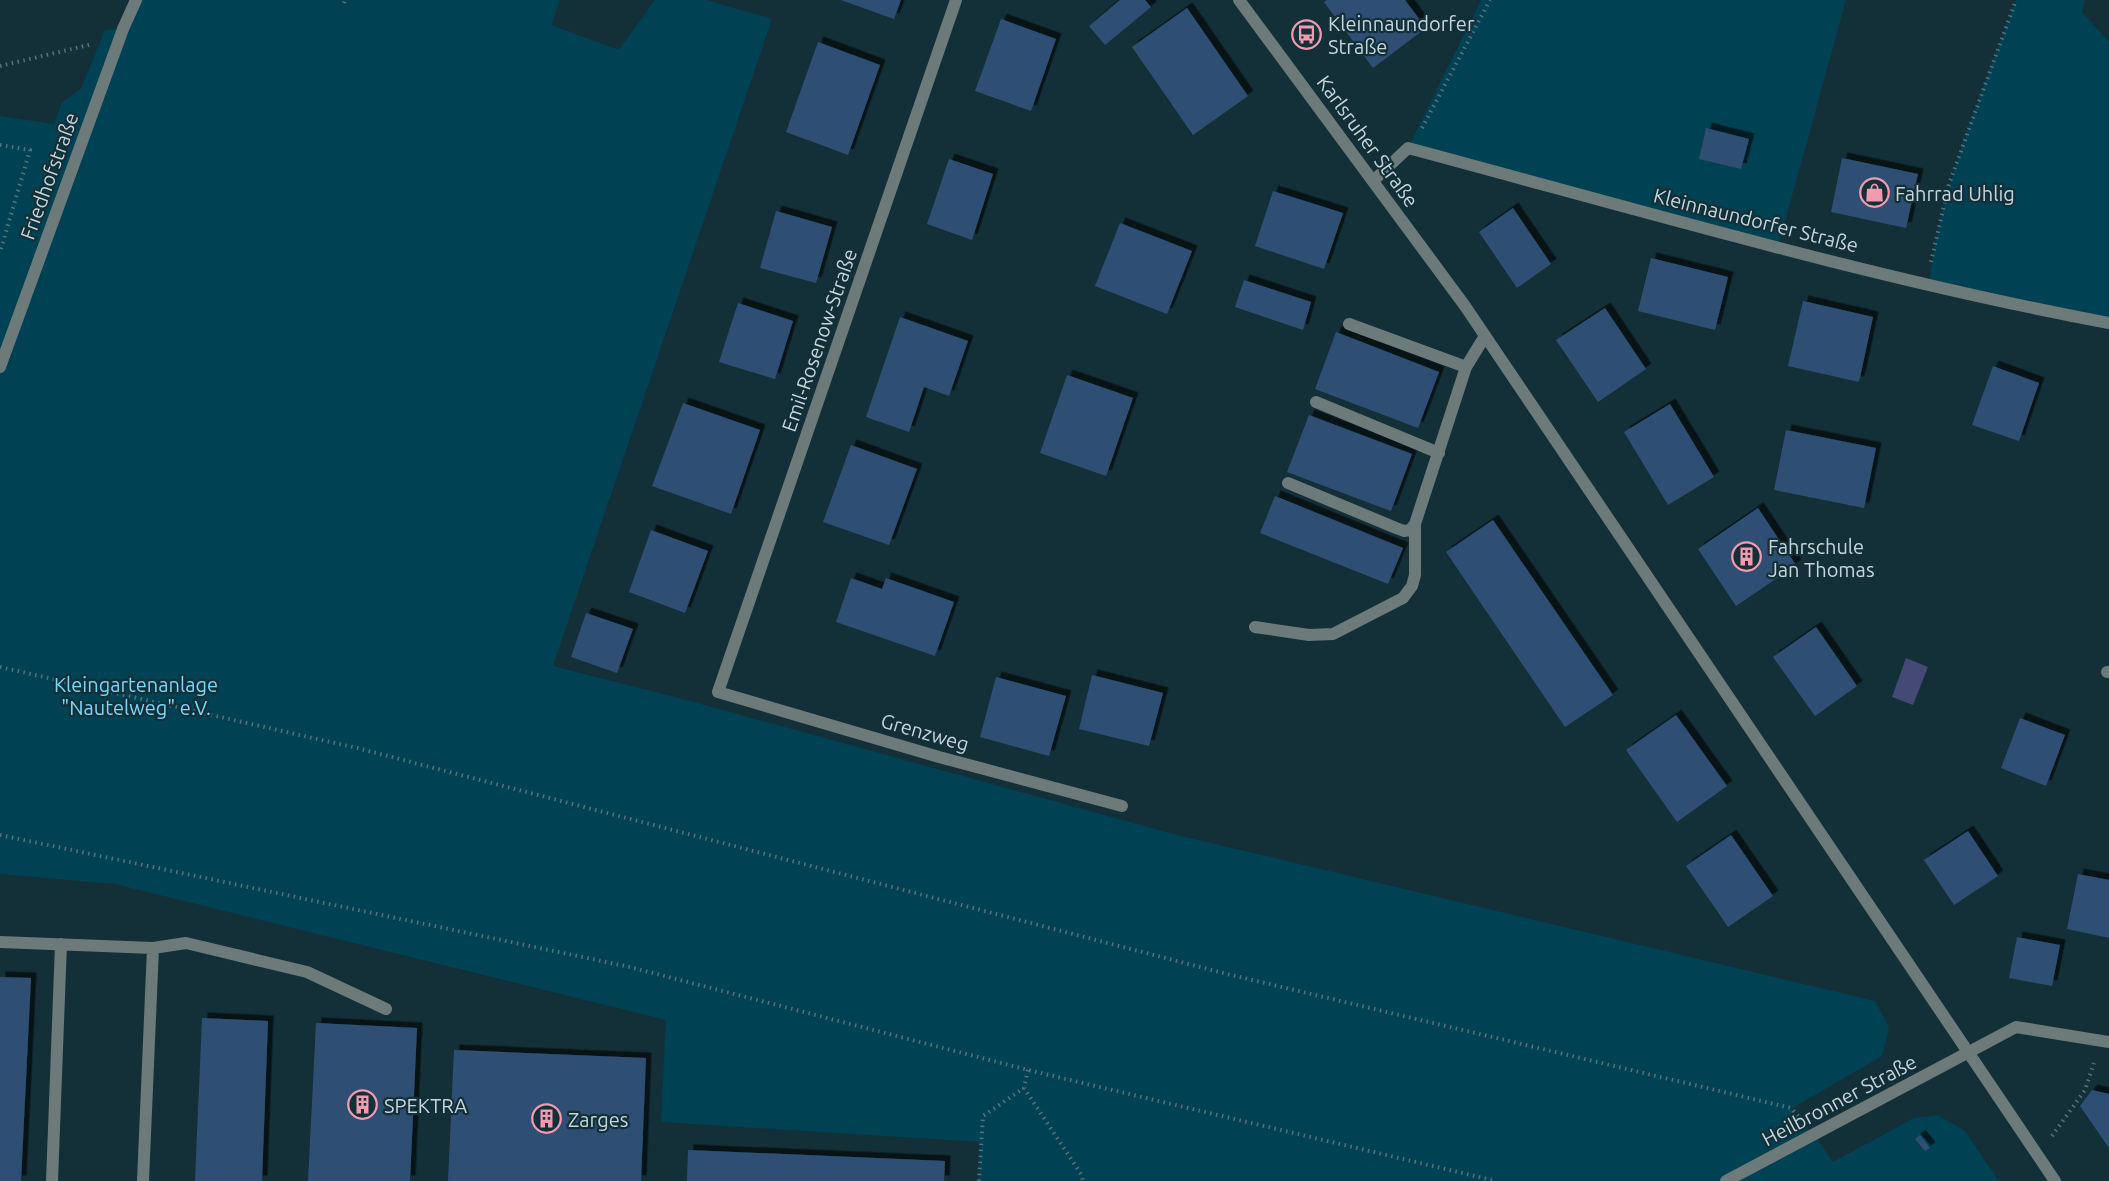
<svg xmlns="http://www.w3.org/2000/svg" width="2109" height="1181" viewBox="0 0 2109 1181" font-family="Ubuntu,sans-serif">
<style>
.green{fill:#004253}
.water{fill:#454975}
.building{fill:#2d5073;filter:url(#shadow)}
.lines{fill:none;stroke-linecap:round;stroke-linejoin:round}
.path{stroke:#597178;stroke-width:4;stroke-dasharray:1.5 4.5;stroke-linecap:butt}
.service{stroke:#6c7a79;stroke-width:12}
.minor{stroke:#6c7a79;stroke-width:12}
.tertiary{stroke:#6c7a79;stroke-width:12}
.labels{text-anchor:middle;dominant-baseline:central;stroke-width:4.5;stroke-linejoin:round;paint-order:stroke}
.poi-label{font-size:20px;fill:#c5d5db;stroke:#132f38;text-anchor:start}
.street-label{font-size:20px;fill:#c5d5db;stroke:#132f38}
.park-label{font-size:20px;fill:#77d8f9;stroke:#132f38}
</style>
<defs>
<filter id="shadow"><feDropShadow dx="5.5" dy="-5.5" stdDeviation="0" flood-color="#0009"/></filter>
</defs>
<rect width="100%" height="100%" fill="#132f38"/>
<path class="green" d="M136,0H560L551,25L619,50L655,0H706L772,19L553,666L679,698L1177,835L1875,1001L1889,1028L1882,1056L1791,1109L1814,1135L1833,1162L1914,1118L1938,1115L1965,1131L1999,1181H979L980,1142L661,1122L666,1020L115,884L0,874V116L54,124L62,102L81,89L105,30L123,29Z
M1481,0H1846L1778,247L1408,148Z
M2016,0H2085L2082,12L2109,42V323L1929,284C1941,185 1982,93 2016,0Z"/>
<path class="water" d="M1906,658L1928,667L1913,705L1892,697Z"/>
<path class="building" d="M841,0H901L894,19Z
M1120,0H1145L1151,7L1105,45L1089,26Z
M1327,0H1405L1426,28L1373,68L1324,2Z
M1187,8L1248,96L1193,135L1132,47Z
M1001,19L1056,39L1031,111L975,91Z
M818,42L880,65L848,155L786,132Z
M1706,128L1749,139L1741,169L1699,159Z
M1842,158L1918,174L1906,228L1831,212Z
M949,159L993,174L972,240L927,224Z
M1273,191L1343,213L1324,269L1255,246Z
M1513,208L1551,264L1517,288L1479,232Z
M776,211L832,227L816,283L760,268Z
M1120,223L1192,251L1167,314L1095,286Z
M1651,258L1728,277L1715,330L1638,311Z
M1244,280L1311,302L1303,330L1235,307Z
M1803,301L1873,317L1859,382L1788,366Z
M738,303L793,321L775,379L719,362Z
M1605,308L1646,369L1598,402L1556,340Z
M900,317L968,341L949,396L924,387L909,432L866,417Z
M1336,332L1439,372L1418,428L1315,389Z
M1993,366L2039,383L2019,441L1972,425Z
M1067,375L1133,398L1106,476L1040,453Z
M683,403L760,430L731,514L652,486Z
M1670,404L1714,477L1668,505L1624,432Z
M1309,415L1412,454L1391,511L1287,472Z
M1786,430L1876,448L1864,508L1774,490Z
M851,445L917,469L889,545L823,522Z
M1275,496L1403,548L1388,584L1260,533Z
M1758,508L1796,565L1736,606L1698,549Z
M1493,520L1613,695L1565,727L1446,552Z
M651,530L708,551L685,613L629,592Z
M851,578L882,589L886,578L954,602L935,656L836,622Z
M586,613L633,629L617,673L571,657Z
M1816,627L1857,686L1815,716L1773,657Z
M1092,675L1163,693L1149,746L1079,729Z
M996,677L1066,696L1049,756L980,737Z
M1676,715L1727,786L1677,822L1626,750Z
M2020,718L2065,735L2046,786L2001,768Z
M1968,831L1998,876L1954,905L1924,860Z
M1731,835L1773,896L1728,927L1686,866Z
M2078,874L2109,880V938L2067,929Z
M2017,937L2060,945L2052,986L2009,978Z
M0,977L31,978L21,1181H0Z
M202,1018L268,1021L262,1181H195Z
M316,1023L417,1028L410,1181H308Z
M454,1050L646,1058L641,1181H448Z
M2092,1090L2109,1094V1148L2080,1106Z
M1920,1135L1930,1148L1925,1151L1915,1139Z
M688,1150L945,1161L944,1181H687Z"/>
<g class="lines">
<path class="path" d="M344,3L345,0
M0,66L93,44
M1422,128L1490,0
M0,145L30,150L0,252
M1931,262L1949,184L2016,0
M0,667L357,748L1227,974L1791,1108L1798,1116
M0,835L630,967L1028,1070L1496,1181
M1028,1070L1024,1088L1081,1174L1083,1181
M2052,1136L2085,1090L2094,1063
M979,1181L983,1116L1024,1088"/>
<path class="service" d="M1349,324L1466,367
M1316,402L1439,453
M1288,483L1396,528L1404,531L1410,530L1415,524L1466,367L1485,336
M1255,627L1309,635L1333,634L1403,598L1412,586L1415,575V524
M2107,672H2109
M0,942L153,948L186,943L307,972L386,1009
M52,1181L61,944
M143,1181L153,948"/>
<path class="minor" d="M956,0L718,692L939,757L1122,806
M1373,181L1408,148C1640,210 1873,279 2109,323
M0,367L123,29L136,0
M1969,1052L2016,1027L2109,1042"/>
<path class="tertiary" d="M1239,0L1465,306L2055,1181
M1726,1181L1969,1052"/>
</g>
<defs>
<symbol id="bus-ring" viewBox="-11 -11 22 22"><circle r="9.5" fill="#132f38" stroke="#f29ab0" stroke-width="1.5"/><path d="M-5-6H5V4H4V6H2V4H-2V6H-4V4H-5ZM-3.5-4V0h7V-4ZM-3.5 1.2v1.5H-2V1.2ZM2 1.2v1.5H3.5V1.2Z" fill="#f29ab0"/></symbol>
<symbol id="shop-ring" viewBox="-11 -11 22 22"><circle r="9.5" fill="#132f38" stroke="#f29ab0" stroke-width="1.5"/><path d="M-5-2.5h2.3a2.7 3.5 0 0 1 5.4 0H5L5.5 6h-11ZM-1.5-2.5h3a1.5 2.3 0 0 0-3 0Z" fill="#f29ab0"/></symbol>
<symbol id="building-ring" viewBox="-11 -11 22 22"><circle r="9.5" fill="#132f38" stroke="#f29ab0" stroke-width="1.5"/><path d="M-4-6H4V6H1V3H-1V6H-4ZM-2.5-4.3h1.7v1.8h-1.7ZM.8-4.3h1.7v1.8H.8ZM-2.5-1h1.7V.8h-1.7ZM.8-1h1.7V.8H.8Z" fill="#f29ab0"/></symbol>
</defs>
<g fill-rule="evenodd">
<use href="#bus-ring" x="1290" y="18" width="33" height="33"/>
<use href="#shop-ring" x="1858" y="176" width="33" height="33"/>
<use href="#building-ring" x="1730" y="540" width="33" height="33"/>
<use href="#building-ring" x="346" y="1088" width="33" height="33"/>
<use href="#building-ring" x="530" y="1102" width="33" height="33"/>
</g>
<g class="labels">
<g class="poi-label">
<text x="1328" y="23">Kleinnaundorfer<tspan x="1328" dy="23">Straße</tspan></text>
<text x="1895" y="193">Fahrrad Uhlig</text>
<text x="1768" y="546">Fahrschule<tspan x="1768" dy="23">Jan Thomas</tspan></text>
<text x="384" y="1105">SPEKTRA</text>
<text x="568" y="1119">Zarges</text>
</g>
<g class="street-label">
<text transform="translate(1368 141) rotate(54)">Karlsruher Straße</text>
<text transform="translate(49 176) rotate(-70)">Friedhofstraße</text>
<text transform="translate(1756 220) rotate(14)">Kleinnaundorfer Straße</text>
<text transform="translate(819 340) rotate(-71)">Emil-Rosenow-Straße</text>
<text transform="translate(925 732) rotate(16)">Grenzweg</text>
<text transform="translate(1839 1100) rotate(-28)">Heilbronner Straße</text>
</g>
<g class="park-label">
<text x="136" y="684">Kleingartenanlage<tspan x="136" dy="23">"Nautelweg" e.V.</tspan></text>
</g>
</g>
</svg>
